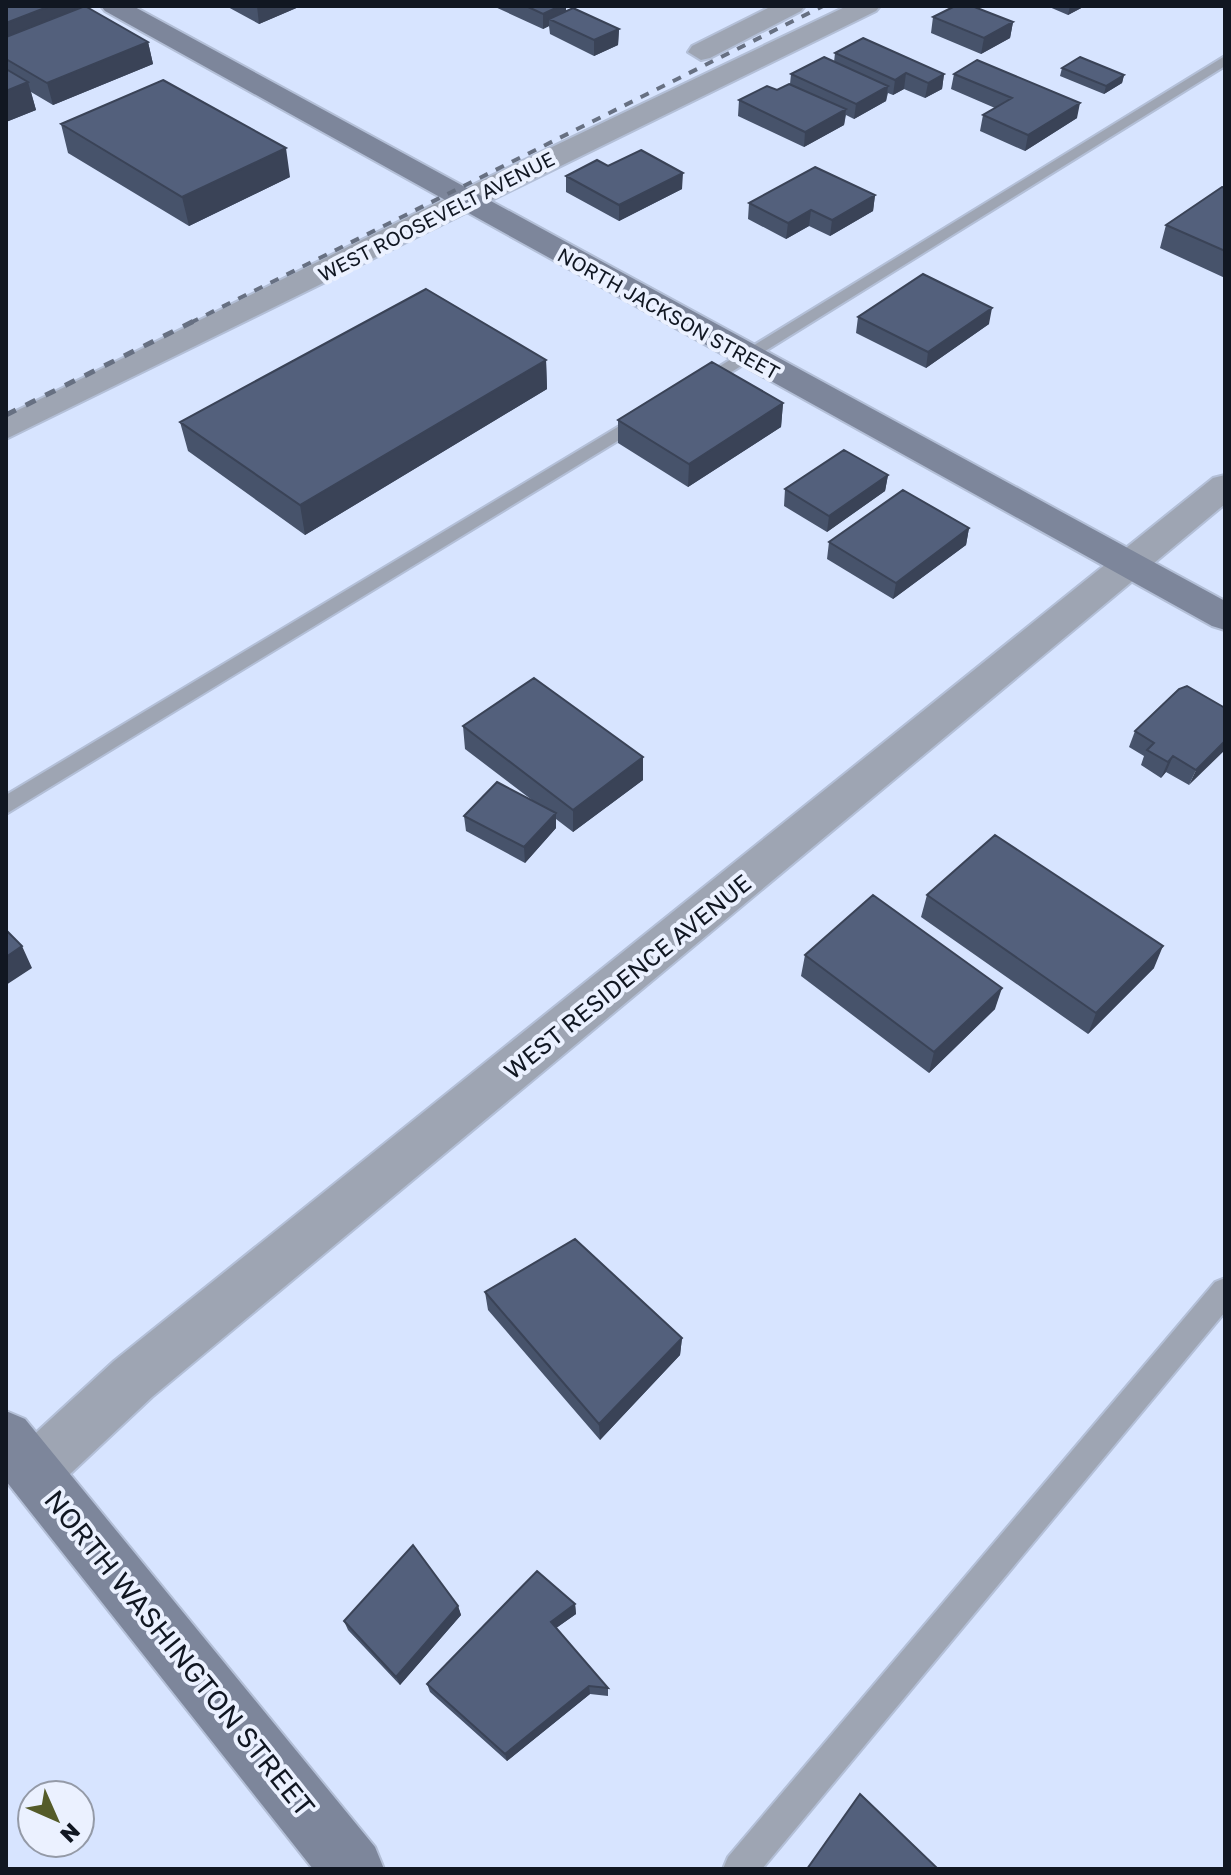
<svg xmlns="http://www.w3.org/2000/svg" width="1231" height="1875" viewBox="0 0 1231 1875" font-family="'Golos Text',sans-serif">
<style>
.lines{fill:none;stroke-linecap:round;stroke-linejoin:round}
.lane-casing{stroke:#b3bfd7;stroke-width:4}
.street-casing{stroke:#b3bfd7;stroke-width:4}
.secondary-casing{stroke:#b3bfd7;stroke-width:4}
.lane{fill:#9ea5b3;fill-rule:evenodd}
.street{fill:#9ea5b3;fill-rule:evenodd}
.secondary{fill:#7d869b;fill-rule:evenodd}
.rail-far1{stroke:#677082;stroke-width:4;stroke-dasharray:9 9;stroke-linecap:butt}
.rail{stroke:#677082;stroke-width:5;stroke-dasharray:11 11;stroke-linecap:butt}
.wall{fill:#47536b}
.shaded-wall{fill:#3a4357}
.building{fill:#53607c;stroke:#3a4357;stroke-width:2}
.labels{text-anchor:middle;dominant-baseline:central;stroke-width:8;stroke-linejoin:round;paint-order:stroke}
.far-street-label{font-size:20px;fill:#111722;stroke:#ebf1ff}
.street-label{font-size:24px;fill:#111722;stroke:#ebf1ff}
.near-street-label{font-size:28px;fill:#111722;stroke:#ebf1ff}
</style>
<rect width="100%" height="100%" fill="#d7e4ff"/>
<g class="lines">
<defs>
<path id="lane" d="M1225,56V66L704,389L698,390L689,385Z
M646,410L652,412V420L6,814V795Z
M1225,1278V1312L762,1869H723L728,1857L1215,1282Z"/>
<path id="street" d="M772,6H805L801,11L710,58L701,60L688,52L692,46Z
M847,6H880L876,11L6,439V416L491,176Z
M1225,475V504L152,1397L52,1491L33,1499L14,1491L6,1471L14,1453L114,1361L1213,478Z"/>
<path id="secondary" d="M101,6H133L1225,601V630L1212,626L105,11Z
M6,1411L25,1419L375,1847L384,1869H313L6,1481Z"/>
</defs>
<use href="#lane" class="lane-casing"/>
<use href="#street" class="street-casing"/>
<use href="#secondary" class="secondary-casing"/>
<use href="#lane" class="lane"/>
<use href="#street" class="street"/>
<use href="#secondary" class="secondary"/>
<path class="rail-far1" d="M190,323L823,6"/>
<path class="rail" d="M6,415L194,321"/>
</g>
<path class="wall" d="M6,6L79,9L148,42L153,64L53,105L31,92L36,110L6,122Z
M226,6H301L259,24Z
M493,6H566V11L619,29L618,45L594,56L550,34L549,26L543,29Z
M1047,6H1085L1068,15Z
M933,17L1013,22L1010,38L981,54L931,33Z
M835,53L944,74L942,89L925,98L904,89L893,95L888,93L886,101L854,119L846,115L844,125L804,147L738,116L739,100L777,90L790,84L791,74L834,62Z
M1062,68L1124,75L1122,83L1104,94L1060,76Z
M954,74L1077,118L1025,151L980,131L983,115L995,108L951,89Z
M61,124L290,177L189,226L68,153Z
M608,166L682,189L619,221L566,192V176Z
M1225,188V278L1160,248L1166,225Z
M875,195L873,211L830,236L809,226L786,239L748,219L749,203Z
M858,317L989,324L926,368L856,333Z
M546,360L547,389L305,535L188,451L180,422Z
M783,403L781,427L688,487L618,443V420Z
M888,475L885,491L827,532L784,506L785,489Z
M969,528L966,545L893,599L827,559L829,542Z
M1225,708L1189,785L1166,772L1161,778L1141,765L1144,756L1129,747L1135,731Z
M463,726L643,757V780L573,832L556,819V828L525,863L466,831L464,816L532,800L465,749Z
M927,895L1154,968L1088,1034L921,917Z
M805,955L995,1009L929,1073L801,976Z
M485,1292L682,1338L680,1355L600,1440L488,1310Z
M575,1604L576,1614L556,1628L608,1688V1696L590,1694L507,1761L430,1692L427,1684Z
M458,1606L461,1615L400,1685L348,1630L344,1621Z"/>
<path class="shaded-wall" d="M50,6H78L83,23L6,54V23Z
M257,6H301L259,24Z
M560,6H566V18L549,19V26L543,29V14Z
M1070,6H1085L1068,15Z
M1013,22L1010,38L981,54L984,38Z
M619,29L618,45L594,56V40Z
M148,42L153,64L53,105L47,83Z
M906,73L904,89L893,95L895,80Z
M944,74L942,89L925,98L928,83Z
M1124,75L1122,83L1104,94L1106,86Z
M28,82L36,110L6,122V91Z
M888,86L886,101L854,119L856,104Z
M1080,103L1077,118L1025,151L1028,135Z
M846,109L844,125L804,147L805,132Z
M286,148L290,177L189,226L182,197Z
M683,173L682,189L619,221V205Z
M875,195L873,211L830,236L832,220Z
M811,210L809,226L786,239L788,223Z
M992,308L989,324L926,368L928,352Z
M546,360L547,389L305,535L300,505Z
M783,403L781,427L688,487L689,464Z
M888,475L885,491L827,532L829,516Z
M969,528L966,545L893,599L896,583Z
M1225,741V750L1189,785L1196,770Z
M1173,756L1166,772L1161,778L1168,762Z
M643,757V780L573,832V810Z
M556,813V828L525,863L524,847Z
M22,946L32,968L6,985V957Z
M1163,946L1154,968L1088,1034L1096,1013Z
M1002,988L995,1009L929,1073L934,1052Z
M682,1338L680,1355L600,1440L599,1424Z
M575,1604L576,1614L552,1631L551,1622Z
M458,1606L461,1615L400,1685L396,1677Z
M589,1686L590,1694L507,1761L505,1754Z"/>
<path class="building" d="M6,6H50L6,23Z
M85,6L148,42L47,83L6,59V37Z
M526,6H560L543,14Z
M955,6H972L1013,22L984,38L933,17Z
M573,8L619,29L594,40L549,19Z
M863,38L944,74L928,83L906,73L895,80L835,53Z
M824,57L888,86L856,104L791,74Z
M1080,57L1124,75L1106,86L1062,68Z
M977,60L1080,103L1028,135L983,115L1012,98L954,74Z
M6,69L28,82L6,91Z
M163,80L286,148L182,197L61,124Z
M789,84L846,109L805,132L739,100L767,86L777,90Z
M641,150L683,173L619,205L566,176L597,160L608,166Z
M815,167L875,195L832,220L811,210L788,223L749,203Z
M1222,187L1225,188V251L1166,225Z
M923,274L992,308L928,352L858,317Z
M426,289L546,360L300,505L180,422Z
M712,362L783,403L689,464L618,420Z
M844,450L888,475L829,516L785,489Z
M903,490L969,528L896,583L829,542Z
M534,678L643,757L573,810L463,726Z
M1187,686L1225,708V741L1196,770L1173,756L1168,762L1147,750L1154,743L1135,731L1179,689Z
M497,782L556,813L524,847L464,816Z
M995,835L1163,946L1096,1013L927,895Z
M873,895L1002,988L934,1052L805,955Z
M6,930L22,946L6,957Z
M575,1239L682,1338L599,1424L485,1292Z
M413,1545L458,1606L396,1677L344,1621Z
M537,1571L575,1604L551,1622L608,1688L589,1686L505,1754L427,1684Z
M860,1794L938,1869H807Z"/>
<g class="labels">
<g class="far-street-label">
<text transform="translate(436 216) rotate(-27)">WEST ROOSEVELT AVENUE</text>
<text transform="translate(669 313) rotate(29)">NORTH JACKSON STREET</text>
</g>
<g class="street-label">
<text transform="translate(627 976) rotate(-39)">WEST RESIDENCE AVENUE</text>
</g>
<g class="near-street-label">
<text transform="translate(180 1653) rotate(51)">NORTH WASHINGTON STREET</text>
</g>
</g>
<rect width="1231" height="1875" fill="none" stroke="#111722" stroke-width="16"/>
<g transform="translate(56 1819) rotate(135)"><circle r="38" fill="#ebf1ff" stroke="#949aa7" stroke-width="2"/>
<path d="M0-6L14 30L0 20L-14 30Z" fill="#545b29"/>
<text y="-12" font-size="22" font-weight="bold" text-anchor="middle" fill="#111722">N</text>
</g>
</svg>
